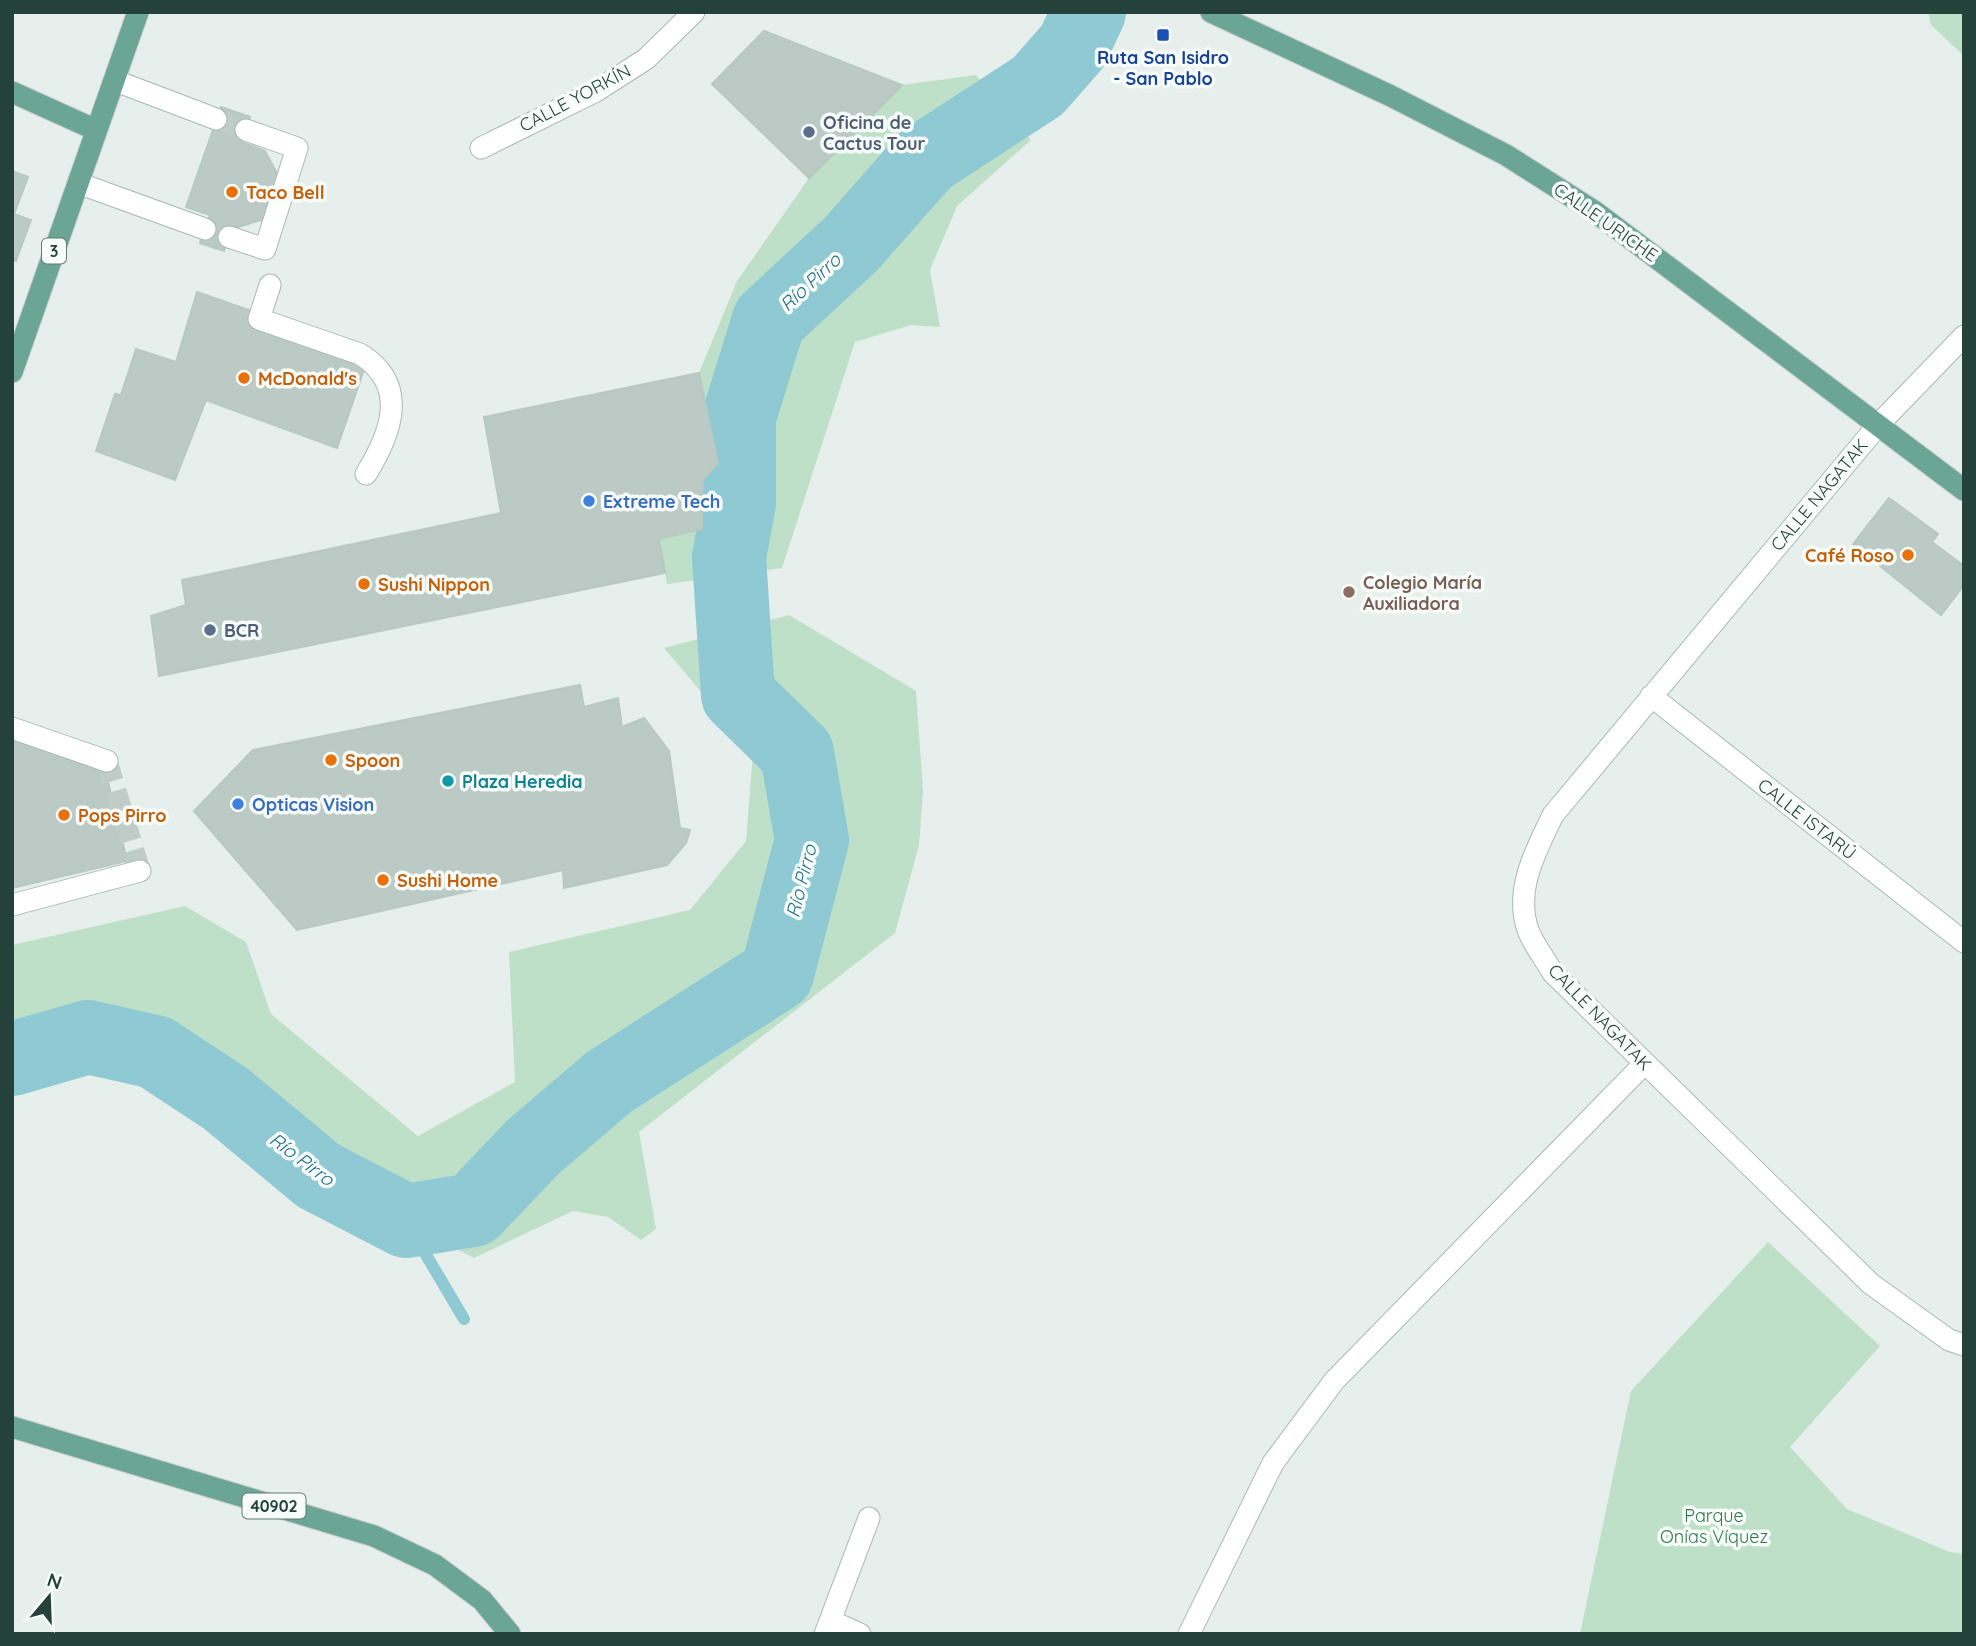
<svg xmlns="http://www.w3.org/2000/svg" width="1976" height="1646" viewBox="0 0 1976 1646" font-family="Quicksand,sans-serif">
<style>
.green{fill:#bfe0c8}
.lines{fill:none;stroke-linecap:round;stroke-linejoin:round}
.stream{stroke:#8ec9d4;stroke-width:12}
.river{stroke:#8ec9d4;stroke-width:74}
.building{fill:#bbcac4;stroke:#b8c9c2;stroke-width:2}
.minor-tunnel{stroke:#bfccc8;stroke-width:21;stroke-dasharray:21 10;stroke-linecap:butt}
.minor-casing{stroke:#a8b8b2;stroke-width:23}
.major-casing{stroke:#c2cac8;stroke-width:23}
.minor{stroke:#fff;stroke-width:21}
.major{stroke:#6aa596;stroke-width:21}
.transit-dot{fill:#1a4fb4;stroke:#f7fbf9;stroke-width:2.5}
.service-dot{fill:#5c6f8a;stroke:#f7fbf9;stroke-width:2.5}
.food-dot{fill:#e8710a;stroke:#f7fbf9;stroke-width:2.5}
.shop-dot{fill:#3f7fe0;stroke:#f7fbf9;stroke-width:2.5}
.education-dot{fill:#8d6e63;stroke:#f7fbf9;stroke-width:2.5}
.culture-dot{fill:#0f9aa8;stroke:#f7fbf9;stroke-width:2.5}
.labels{text-anchor:middle;dominant-baseline:central;stroke-width:7;stroke-linejoin:round;paint-order:stroke}
.shield{fill:#f7fbf9;stroke:#637a73;stroke-width:2}
.shield-label{font-size:16px;font-weight:bold;fill:#24423a}
.transit-label{font-size:18px;font-weight:bold;fill:#164399;stroke:#f7fbf9}
.street-label{font-size:18px;fill:#24423a;stroke:#f7fbf9}
.service-label{font-size:18px;font-weight:bold;fill:#4e5e75;stroke:#f7fbf9;text-anchor:start}
.food-label{font-size:18px;font-weight:bold;fill:#c56008;stroke:#f7fbf9;text-anchor:start}
.shop-label{font-size:18px;font-weight:bold;fill:#366cbe;stroke:#f7fbf9;text-anchor:start}
.education-label{font-size:18px;font-weight:bold;fill:#785e54;stroke:#f7fbf9;text-anchor:start}
.culture-label{font-size:18px;font-weight:bold;fill:#0d838f;stroke:#f7fbf9;text-anchor:start}
.park-label{font-size:18px;fill:#2d7a4b;stroke:#f7fbf9}
.water-label{font-size:19px;font-style:italic;fill:#1c6f80;stroke:#f7fbf9}
</style>
<rect width="100%" height="100%" fill="#e6efeb"/>
<path class="green" d="M1928,12H1964V56L1931,25Z
M976,75L1031,140L957,206L930,270L940,327L911,325L855,342L782,568L667,584L659,539L702,528L703,480L718,462L699,373L737,281L809,178L902,85Z
M789,615L916,691L923,791L919,845L895,933L639,1132L656,1229L641,1240L608,1217L573,1211L474,1258L319,1176L225,1098L155,1052L88,1037L12,1059V945L185,906L246,942L271,1014L418,1136L515,1082L509,952L690,910L746,841L753,753L664,648Z
M1768,1242L1880,1346L1790,1447L1847,1509L1950,1552L1964,1554V1634H1580L1631,1391Z"/>
<g class="lines">
<path class="stream" d="M406,1221L464,1319"/>
<path class="river" d="M12,1059L88,1037L155,1052L225,1098L319,1176L406,1221L473,1210L532,1148L609,1082L777,974L812,840L797,753L738,695L729,557L739,503V417L769,320L852,243L926,159L1038,86L1073,46L1089,12"/>
</g>
<path class="building" d="M764,31L902,85L809,178L712,84Z
M221,107L250,117L242,142L265,151L279,177L264,219L232,229L224,251L200,243L210,215L186,207Z
M12,171L28,177L14,214L31,220L22,244L12,241Z
M12,241L22,244L16,261L12,260Z
M197,292L370,352L337,448L206,400L175,480L96,451L115,394L121,395L136,349L176,362Z
M699,373L718,463L703,480L702,529L659,539L665,573L159,676L151,616L186,605L182,580L501,513L484,417Z
M1889,498L1938,534L1932,542L1964,566V585L1941,615L1853,544Z
M580,685L584,707L618,698L622,727L644,718L669,751L680,828L690,830L686,843L667,865L564,888L563,870L297,930L194,811L253,750Z
M16,739L105,769L127,861L12,888V751Z
M16,739L105,769L127,861L12,888V751Z"/>
<g class="lines">
<path class="minor-tunnel" d="M216,119L246,130
M107,761L140,871"/>
<defs>
<path id="minor" d="M116,81L216,119
M481,148L596,91L646,59L694,12
M78,183L205,229
M229,237L265,249L297,148L246,130
M270,285L259,319L360,354C410,385 391,434 366,474
M1964,336L1879,424L1553,815C1536,850 1514,890 1528,930C1533,944 1545,959 1553,973L1871,1284L1949,1340L1964,1345
M1651,696L1964,942
M12,728L107,761
M12,905L140,871
M831,1621L860,1634
M825,1634L869,1518
M1189,1634L1273,1463L1334,1381L1644,1064"/>
<path id="major" d="M1211,12L1391,96L1506,155L1594,211L1964,490
M12,92L96,130
M12,372L138,12
M12,1427L374,1536L435,1565L482,1600L510,1634"/>
</defs>
<use href="#minor" class="minor-casing"/>
<use href="#major" class="major-casing"/>
<use href="#minor" class="minor"/>
<use href="#major" class="major"/>
</g>
<rect class="transit-dot" x="1156" y="28" width="14" height="14" rx="3.5"/>
<g class="service-dot">
<circle cx="809" cy="132" r="7"/>
<circle cx="210" cy="630" r="7"/>
</g>
<g class="food-dot">
<circle cx="232" cy="192" r="7"/>
<circle cx="244" cy="378" r="7"/>
<circle cx="1908" cy="555" r="7"/>
<circle cx="364" cy="584" r="7"/>
<circle cx="331" cy="760" r="7"/>
<circle cx="64" cy="815" r="7"/>
<circle cx="383" cy="880" r="7"/>
</g>
<g class="shop-dot">
<circle cx="589" cy="501" r="7"/>
<circle cx="238" cy="804" r="7"/>
</g>
<circle class="education-dot" cx="1349" cy="592" r="7"/>
<circle class="culture-dot" cx="448" cy="781" r="7"/>
<g class="labels">
<g class="shield">
<rect x="42" y="238.5" width="24" height="25" rx="5"/>
<rect x="242.5" y="1493.5" width="63" height="25" rx="5"/>
</g>
<g class="shield-label">
<text x="54" y="251">3</text>
<text x="274" y="1506">40902</text>
</g>
<g class="transit-label">
<text x="1163" y="57">Ruta San Isidro<tspan x="1163" dy="21">- San Pablo</tspan></text>
</g>
<g class="street-label">
<text transform="translate(575 98) rotate(-28)">CALLE YORKÍN</text>
<text transform="translate(1606 222) rotate(35)">CALLE URICHE</text>
<text transform="translate(1819 495) rotate(-50)">CALLE NAGATAK</text>
<text transform="translate(1807 819) rotate(38)">CALLE ISTARÚ</text>
<text transform="translate(1600 1017) rotate(46)">CALLE NAGATAK</text>
</g>
<g class="service-label">
<text x="823" y="122">Oficina de<tspan x="823" dy="21">Cactus Tour</tspan></text>
<text x="224" y="630">BCR</text>
</g>
<g class="food-label">
<text x="246" y="192">Taco Bell</text>
<text x="258" y="378">McDonald's</text>
<text x="1894" y="555" text-anchor="end">Café Roso</text>
<text x="378" y="584">Sushi Nippon</text>
<text x="345" y="760">Spoon</text>
<text x="78" y="815">Pops Pirro</text>
<text x="397" y="880">Sushi Home</text>
</g>
<g class="shop-label">
<text x="603" y="501">Extreme Tech</text>
<text x="252" y="804">Opticas Vision</text>
</g>
<g class="education-label">
<text x="1363" y="582">Colegio María<tspan x="1363" dy="21">Auxiliadora</tspan></text>
</g>
<g class="culture-label">
<text x="462" y="781">Plaza Heredia</text>
</g>
<g class="park-label">
<text x="1714" y="1515">Parque<tspan x="1714" dy="21">Onías Víquez</tspan></text>
</g>
<g class="water-label">
<text transform="translate(810 282) rotate(-43)">Río Pirro</text>
<text transform="translate(801 881) rotate(-76)">Río Pirro</text>
<text transform="translate(302 1159) rotate(37)">Río Pirro</text>
</g>
</g>
<rect width="1976" height="1646" fill="none" stroke="#24423a" stroke-width="28"/>
<g transform="translate(49 1597) rotate(19)" stroke="#f7fbf9" stroke-width="5" paint-order="stroke">
<path d="M0-5L12 26L0 18L-12 26Z" fill="#24423a"/>
<text y="-10" font-size="19" font-weight="bold" text-anchor="middle" fill="#24423a">N</text>
</g>
</svg>
